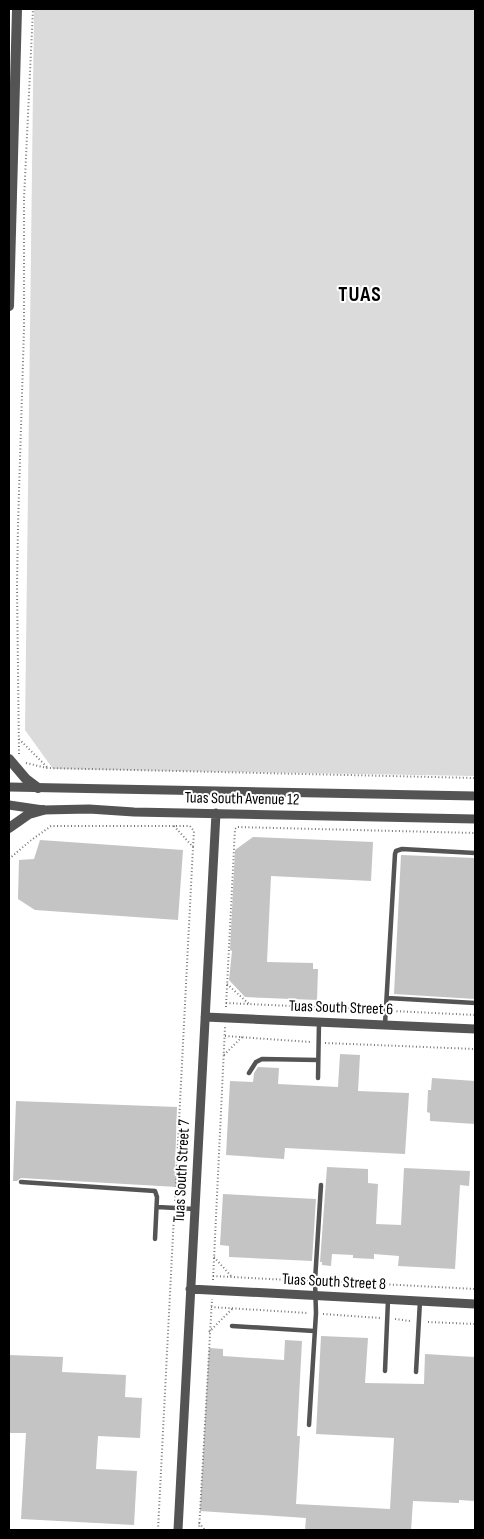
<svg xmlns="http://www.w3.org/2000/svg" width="484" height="1539" viewBox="0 0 484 1539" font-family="'Sofia Sans Condensed',sans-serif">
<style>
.green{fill:#dbdbdb}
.building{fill:#c4c4c4}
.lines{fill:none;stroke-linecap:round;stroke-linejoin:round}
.path{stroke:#767676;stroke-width:2;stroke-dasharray:1 2.5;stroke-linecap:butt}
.service{stroke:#545454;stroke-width:4.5}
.minor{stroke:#545454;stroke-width:9}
.tertiary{stroke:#545454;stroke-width:10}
.labels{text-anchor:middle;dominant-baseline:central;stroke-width:4;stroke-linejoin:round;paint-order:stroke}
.street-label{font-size:16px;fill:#000;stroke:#fff}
.district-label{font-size:21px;font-weight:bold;letter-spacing:1px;fill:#000;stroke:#fff}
</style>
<rect width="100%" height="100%" fill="#fff"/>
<path class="green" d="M34,9H475V776L53,769L25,730Z"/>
<path class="building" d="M253,837L373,842L371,881L271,876L267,962L313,963V969H318L317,1000L245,997L229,980L232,951L230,950L235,850Z
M40,840L183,850L178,920L35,910L18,899L19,860L34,859Z
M401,855L475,858V999L394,994Z
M340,1054L360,1055L358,1091L409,1093L405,1154L285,1148L284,1159L226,1155L230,1081L253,1082L254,1073L258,1067L279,1068L278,1084L338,1087Z
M432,1078L475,1081V1124L430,1121V1113L427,1112L428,1090H431Z
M16,1101L177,1107L175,1169H178L177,1187L21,1178L17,1181H13Z
M327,1167L368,1169V1183L378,1184L376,1224L401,1225L404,1168L470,1171L469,1186L460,1185L455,1269L398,1266L399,1256L374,1254V1259L353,1258V1255L332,1254L331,1266L322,1265V1262H320Z
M223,1194L316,1199L312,1261L229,1257V1246L220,1245Z
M321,1336L368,1338L365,1383L424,1384L425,1354L475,1357V1501L459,1500V1503L413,1501L411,1530H305L306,1518L200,1511L209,1348L223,1349V1356L284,1360L285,1340L302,1341L297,1436H300L296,1504L390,1509L394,1438L316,1434Z
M9,1355L63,1357L62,1372L126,1375L125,1397L142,1398L140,1438L98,1436L96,1469L137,1471L134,1525L21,1519L26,1433H9Z"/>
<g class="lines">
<path class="path" d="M19,739L47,767
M19,754L17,586L18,525L24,329V199L33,9
M26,763L47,768L475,778
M174,826L193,847L175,1201
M9,859L30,841L51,826H190L194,831L193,847
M227,984L249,1004
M226,1003L379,1010
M226,1007L235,829L237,827L475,833
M393,1011L475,1015
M225,1036L311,1042
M325,1043L475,1049
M224,1055L242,1037
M214,1257L231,1276
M213,1276L308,1281
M213,1280L225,1027
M323,1281L475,1289
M211,1307L308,1313
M323,1314L381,1318
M395,1319L410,1321
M428,1322L475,1324
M209,1332L232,1309
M199,1523L205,1530
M158,1530L174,1215
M199,1530L212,1299"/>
<path class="service" d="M387,998L475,1003
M385,1024L395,854L396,851L402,849L475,853
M249,1073L256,1062L262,1059L318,1060
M318,1078L319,1022
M21,1182L155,1191L157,1197L155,1239
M157,1207L195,1209
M232,1326L314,1331
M385,1371L388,1300
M416,1372L420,1301
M309,1425L316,1313L315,1281L321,1185"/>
<path class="minor" d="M9,787L475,796
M9,805L43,810L89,809L134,812L475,819
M205,1017L475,1029
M190,1289L475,1304
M178,1530L216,813"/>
<path class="tertiary" d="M9,306L17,9
M9,759L26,779L38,788
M9,828L29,814L43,810"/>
</g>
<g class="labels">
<g class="street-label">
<text transform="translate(242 799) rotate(1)">Tuas South Avenue 12</text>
<text transform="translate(341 1008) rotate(2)">Tuas South Street 6</text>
<text transform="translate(182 1171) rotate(-87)">Tuas South Street 7</text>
<text transform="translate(334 1282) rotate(3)">Tuas South Street 8</text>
</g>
<g class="district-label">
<text x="360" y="294">TUAS</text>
</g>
</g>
<rect width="484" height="1539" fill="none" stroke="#000000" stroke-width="20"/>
</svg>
